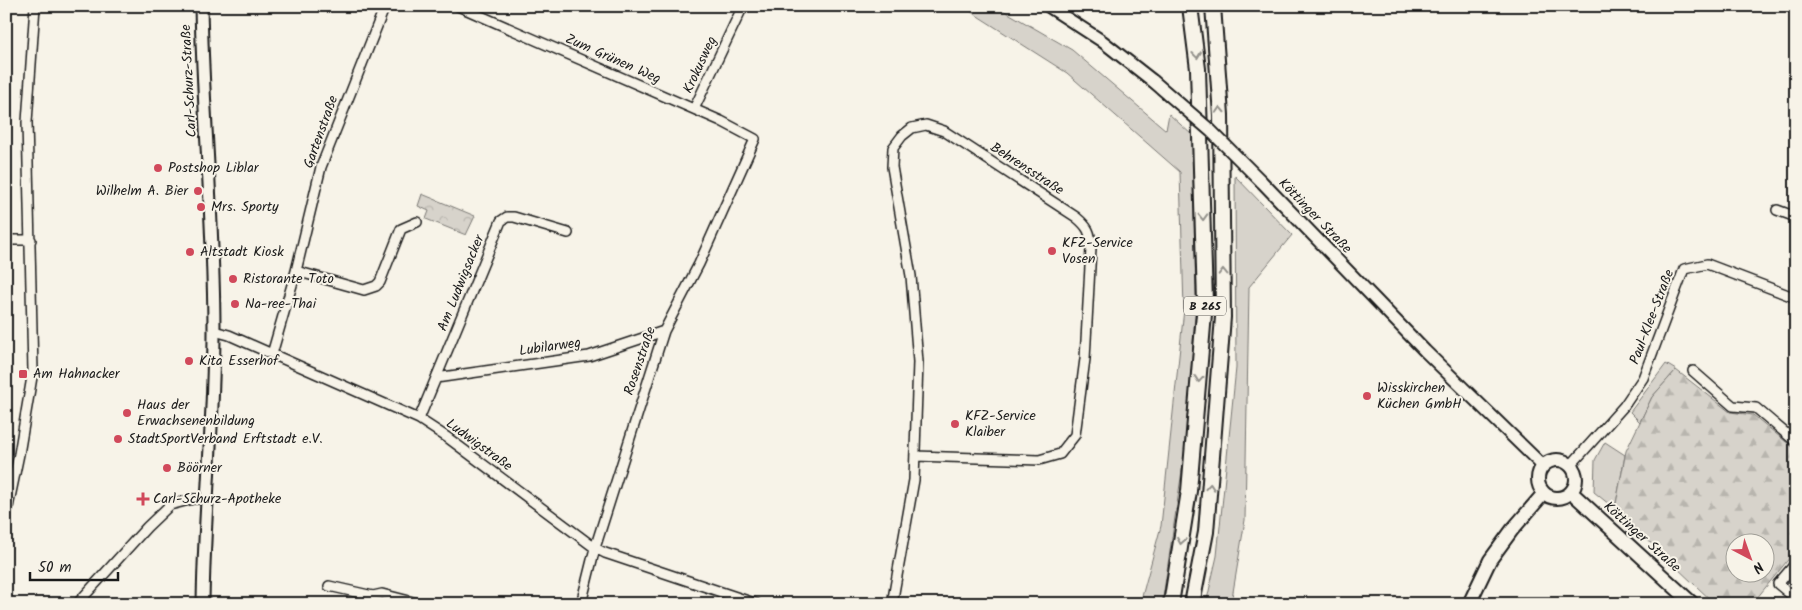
<svg xmlns="http://www.w3.org/2000/svg" width="1802" height="610" viewBox="0 0 1802 610" font-family="Kalam,sans-serif">
<style>
.grass{fill:#d7d3cb;stroke:#7a7874}
.forest{fill:url(#forest-firs);stroke:#7a7874;fill-rule:evenodd}
.park{fill:url(#park-crowns);stroke:#7a7874}
.lines{fill:none;stroke-linecap:round;stroke-linejoin:round}
.minor-casing{stroke:#1c1c1c;stroke-width:12}
.tertiary-casing{stroke:#1c1c1c;stroke-width:15}
.secondary-casing{stroke:#1c1c1c;stroke-width:16}
.primary-casing{stroke:#1c1c1c;stroke-width:18}
.minor{stroke:#f7f3e8;stroke-width:9}
.tertiary{stroke:#f7f3e8;stroke-width:11}
.secondary{stroke:#f7f3e8;stroke-width:12}
.primary{stroke:#f7f3e8;stroke-width:14}
.tertiary-bridge-casing{stroke:#1c1c1c;stroke-width:15;stroke-linecap:butt}
.tertiary-bridge{stroke:#f7f3e8;stroke-width:11}
.oneway{stroke:#94928c}
.poi-dot{fill:#d1495b;stroke:#f7f3e8;stroke-width:2}
.labels{text-anchor:middle;dominant-baseline:central;stroke-width:4;stroke-linejoin:round;paint-order:stroke}
.shield{fill:#f7f3e8;stroke:#5e5c59;stroke-width:1}
.shield-label{font-size:12px;font-weight:bold;fill:#1c1c1c}
.street-label{font-size:14px;fill:#1c1c1c;stroke:#f7f3e8}
.poi-label{font-size:14px;fill:#1c1c1c;stroke:#f7f3e8;text-anchor:start}
</style>
<defs>
<pattern id="forest-firs" width="22" height="20" patternUnits="userSpaceOnUse" patternTransform="scale(1.25)"><rect width="22" height="20" fill="#d7d3cb"/><path d="M5 1l3.5 6h-7zM16 11l3.5 6h-7z" fill="#b8b5ae"/></pattern>
<pattern id="park-crowns" width="20" height="18" patternUnits="userSpaceOnUse" patternTransform="scale(1.25)"><rect width="20" height="18" fill="#d7d3cb"/><path d="M2 6a3 3 0 1 1 6 0M12 15a3 3 0 1 1 6 0" fill="none" stroke="#b8b5ae"/></pattern>
</defs>
<rect width="100%" height="100%" fill="#f7f3e8"/>
<filter id="ink" filterUnits="userSpaceOnUse"><feTurbulence type="fractalNoise" baseFrequency=".02" numOctaves="2"/><feDisplacementMap in="SourceGraphic" scale="10" xChannelSelector="R" yChannelSelector="G"/><feConvolveMatrix kernelMatrix="1 2 1 2 8 2 1 2 1" color-interpolation-filters="sRGB"/></filter>
<g filter="url(#ink)">
<path class="grass" d="M962,6H996L1072,50L1166,130L1169,114L1192,135L1196,299L1186,444L1162,604H1140L1161,526L1184,309L1180,172L1067,73Z
M1235,176L1292,235L1249,287L1245,520L1231,604H1206L1217,556L1236,368Z
M1666,364L1676,370L1652,397L1640,422L1630,412Z
M1605,442L1625,455L1615,509L1594,492L1595,460Z"/>
<path class="forest" d="M1676,370L1730,412L1753,415L1796,450V550L1752,604H1715L1615,509L1626,451L1652,397ZM1734,542H1764V572H1734Z"/>
<path class="park" d="M422,194L475,216L466,235L426,219L429,211L418,206Z"/>
<g class="lines">
<defs>
<path id="minor" d="M458,6L721,121L755,139L699,264L664,331L595,548L581,604
M694,109L743,6
M1777,210L1796,217
M6,240H31
M296,271L364,290L376,286L380,282L401,229L417,222
M214,331L229,335L419,419L448,438L595,548L605,553L757,604
M272,354L296,271L321,167L385,6
M1693,371L1733,406L1756,408L1796,442
M436,378L589,356L664,331
M419,419L501,221L507,217H514L568,233
M1571,465L1624,406L1643,378L1684,269L1707,264L1796,298
M6,517L19,454L33,371L27,122L35,6
M1796,563L1778,584L1796,599
M329,586L373,596L382,594L421,604
M77,604L147,527L170,505L193,499H207
M892,604L914,480L918,362L911,276L892,167L893,148L902,136L912,128L926,125L944,131L1076,217C1088,227 1091,232 1091,248L1085,359L1075,435L1060,454L1039,460L915,456"/>
<path id="tertiary" d="M201,6C203,115 214,223 214,331C214,422 204,513 203,604
M1048,6L1102,41L1153,81
M1261,181L1425,351L1543,466"/>
<path id="secondary" d="M1538 479a19 19 0 1 1 38 0a19 19 0 1 1-38 0Z
M1571,492L1693,604
M1469,604L1490,560L1512,530L1544,493"/>
<path id="primary" d="M1171,604L1189,491L1205,302L1198,69L1190,6
M1192,604L1206,532L1223,317L1221,115L1213,6"/>
</defs>
<use href="#minor" class="minor-casing"/>
<use href="#tertiary" class="tertiary-casing"/>
<use href="#secondary" class="secondary-casing"/>
<use href="#primary" class="primary-casing"/>
<use href="#minor" class="minor"/>
<use href="#tertiary" class="tertiary"/>
<use href="#secondary" class="secondary"/>
<use href="#primary" class="primary"/>
<defs>
<path id="tertiary-bridge" d="M1153,81L1211,131L1261,181"/>
</defs>
<use href="#tertiary-bridge" class="tertiary-bridge-casing"/>
<use href="#tertiary-bridge" class="tertiary-bridge"/>
</g>
<defs><path id="oneway-chevron" d="M-2-3.5L2.5 0L-2 3.5" fill="none" stroke-width="1.6" stroke-linecap="round" stroke-linejoin="round" transform="scale(1.25)"/></defs>
<g class="oneway">
<use href="#oneway-chevron" transform="translate(1197 55) rotate(83)"/>
<use href="#oneway-chevron" transform="translate(1220 110) rotate(-93)"/>
<use href="#oneway-chevron" transform="translate(1203 217) rotate(88)"/>
<use href="#oneway-chevron" transform="translate(1223 272) rotate(-91)"/>
<use href="#oneway-chevron" transform="translate(1199 379) rotate(95)"/>
<use href="#oneway-chevron" transform="translate(1210 487) rotate(-86)"/>
<use href="#oneway-chevron" transform="translate(1181 541) rotate(99)"/>
</g>
</g>
<g class="poi-dot">
<circle cx="158" cy="168" r="5"/>
<circle cx="198" cy="191" r="5"/>
<circle cx="201" cy="207" r="5"/>
<circle cx="1052" cy="251" r="5"/>
<circle cx="190" cy="252" r="5"/>
<circle cx="233" cy="279" r="5"/>
<circle cx="235" cy="304" r="5"/>
<circle cx="189" cy="361" r="5"/>
<rect x="18" y="369" width="10" height="10" rx="2.5"/>
<circle cx="1367" cy="396" r="5"/>
<circle cx="127" cy="413" r="5"/>
<circle cx="955" cy="424" r="5"/>
<circle cx="118" cy="439" r="5"/>
<circle cx="167" cy="468" r="5"/>
<path d="M140.5 491.5h5v5h5v5h-5v5h-5v-5h-5v-5h5z"/>
</g>
<g class="labels">
<rect class="shield" x="1184" y="296.5" width="42" height="19" rx="4"/>
<g class="shield-label">
<text x="1205" y="306">B 265</text>
</g>
<g class="street-label">
<text transform="translate(613 59) rotate(24)">Zum Grünen Weg</text>
<text transform="translate(700 65) rotate(-65)">Krokusweg</text>
<text transform="translate(189 81) rotate(-93)">Carl-Schurz-Straße</text>
<text transform="translate(321 132) rotate(-70)">Gartenstraße</text>
<text transform="translate(1027 169) rotate(33)">Behrensstraße</text>
<text transform="translate(1315 216) rotate(46)">Köttinger Straße</text>
<text transform="translate(461 283) rotate(-68)">Am Ludwigsacker</text>
<text transform="translate(1652 317) rotate(-69)">Paul-Klee-Straße</text>
<text transform="translate(550 347) rotate(-8)">Lubilarweg</text>
<text transform="translate(640 361) rotate(-71)">Rosenstraße</text>
<text transform="translate(479 445) rotate(36)">Ludwigstraße</text>
<text transform="translate(1642 537) rotate(42)">Köttinger Straße</text>
</g>
<g class="poi-label">
<text x="168" y="168">Postshop Liblar</text>
<text x="188" y="191" text-anchor="end">Wilhelm A. Bier</text>
<text x="211" y="207">Mrs. Sporty</text>
<text x="1062" y="243">KFZ-Service<tspan x="1062" dy="16">Vosen</tspan></text>
<text x="200" y="252">Altstadt Kiosk</text>
<text x="243" y="279">Ristorante Toto</text>
<text x="245" y="304">Na-ree-Thai</text>
<text x="199" y="361">Kita Esserhof</text>
<text x="33" y="374">Am Hahnacker</text>
<text x="1377" y="388">Wisskirchen<tspan x="1377" dy="16">Küchen GmbH</tspan></text>
<text x="137" y="405">Haus der<tspan x="137" dy="16">Erwachsenenbildung</tspan></text>
<text x="965" y="416">KFZ-Service<tspan x="965" dy="16">Klaiber</tspan></text>
<text x="128" y="439">StadtSportVerband Erftstadt e.V.</text>
<text x="177" y="468">Böörner</text>
<text x="153" y="499">Carl-Schurz-Apotheke</text>
</g>
</g>
<rect width="1802" height="610" fill="none" stroke="#f7f3e8" stroke-width="25"/>
<rect x="12" y="12" width="1777" height="585" fill="none" stroke="#1c1c1c" stroke-width="2" filter="url(#ink)"/>
<g transform="translate(1750 558) rotate(139)"><circle r="24" fill="#f7f3e8" stroke="#9f9d96"/>
<path d="M0-4L9 19L0 12L-9 19Z" fill="#d1495b"/>
<text y="-8" font-size="14" font-weight="bold" text-anchor="middle" fill="#1c1c1c">N</text>
</g>
<path d="M30 572v8h88v-8" fill="none" stroke="#1c1c1c" stroke-width="2.5"/>
<text x="38" y="572" font-size="15" fill="#1c1c1c" stroke="#f7f3e8" stroke-width="4" paint-order="stroke">50 m</text>
</svg>
